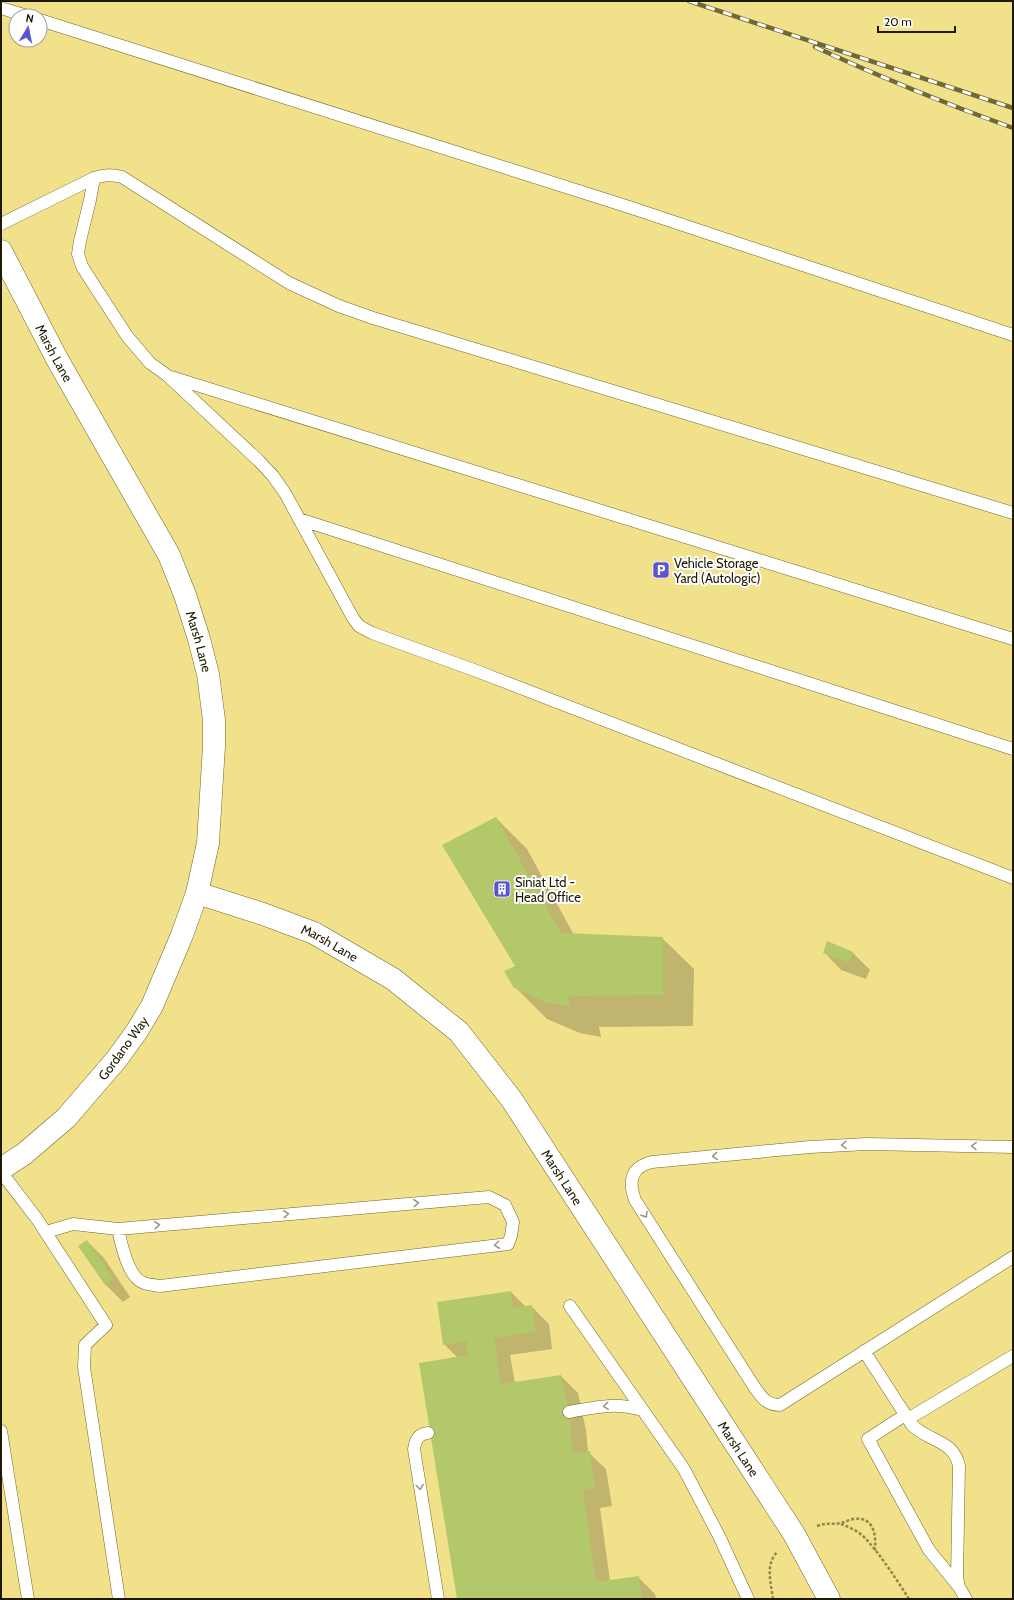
<svg xmlns="http://www.w3.org/2000/svg" width="1014" height="1600" viewBox="0 0 1014 1600" font-family="Cabin,sans-serif">
<style>
.shadow{fill:#0003}
.building{fill:#b3c86a}
.lines{fill:none;stroke-linecap:round;stroke-linejoin:round}
.service-casing{stroke:#726725;stroke-width:13}
.minor-casing{stroke:#726725;stroke-width:23}
.path{stroke:#91874c;stroke-width:2.5;stroke-dasharray:3 2;stroke-linecap:butt}
.service{stroke:#fff;stroke-width:12}
.minor{stroke:#fff;stroke-width:22}
.rail-casing{stroke:#706837;stroke-width:4.5}
.rail{stroke:#fff;stroke-width:3;stroke-dasharray:9;stroke-linecap:butt}
.oneway{stroke:#9a988d}
.labels{text-anchor:middle;dominant-baseline:central;stroke-width:4;stroke-linejoin:round;paint-order:stroke}
.street-label{font-size:13px;fill:#1e1a01;stroke:#fff}
.poi-label{font-size:13px;fill:#1e1a01;stroke:#fff;text-anchor:start}
</style>
<rect width="100%" height="100%" fill="#f0e18a"/>
<path class="shadow" d="M496,818L527,849L574,935L662,938L694,969L693,1026L599,1027L601,1037L580,1033L547,1019L515,987L517,967Z
M828,942L853,953L870,970L866,979L841,970L824,952Z
M87,1241L104,1258L130,1297L123,1302L106,1285L80,1246Z
M511,1292L526,1307H532L549,1324L552,1349L510,1355L515,1383L561,1376L578,1393L586,1430L588,1452L606,1469L612,1506L600,1508L610,1581L638,1577L655,1594L656,1599H458V1358L444,1344Z"/>
<path class="building" d="M496,817L561,933L663,937V995L569,996L570,1006L548,1003L514,988L504,971L515,966L442,845Z
M827,941L853,952L849,963L823,953Z
M87,1240L114,1279L105,1285L78,1246Z
M511,1291L513,1308L532,1305L536,1332L494,1338L501,1384L561,1375L569,1412L573,1453L590,1451L595,1489L583,1491L596,1582L639,1576L642,1599H457L419,1363L468,1355L466,1341L443,1345L437,1302Z"/>
<g class="lines">
<defs>
<path id="service" d="M1,8L27,16
M40,20L629,207L1013,335
M1,224L94,178
M171,377L1013,639
M1013,513L373,318L339,306L289,283L122,177C111,174 104,175 94,178L90,200L80,241L78,254L82,266L90,279L127,336L138,349L150,363L168,376L259,461L273,476L285,493L353,618L359,626L372,633L474,670L1013,878
M299,519L1013,749
M1013,1147L867,1144L810,1147L652,1162C631,1167 628,1181 635,1200L755,1388C762,1398 767,1405 780,1405L1013,1257
M1,1172L37,1219L106,1325L85,1345L84,1367L119,1599
M46,1232L73,1224L118,1229L489,1197L505,1205L513,1222L511,1236L508,1244L160,1286C155,1285 149,1285 144,1283C128,1278 121,1243 118,1229
M570,1306L684,1469L720,1538L748,1599
M864,1351L912,1425C929,1442 954,1440 959,1466L957,1577L959,1587L966,1599
M569,1412C597,1407 614,1402 642,1410
M905,1415L868,1439L929,1550L959,1587
M908,1419L1013,1356
M1,1431L28,1599
M428,1433C418,1434 416,1439 414,1449L438,1599"/>
<g id="minor">
<path id="s1" d="M1,251L57,359L169,555L185,595L199,639L208,674L214,720V746L208,843L197,893L182,935L152,1006L137,1031L116,1060L66,1118L24,1154L1,1169"/>
<path id="s2" d="M197,893L263,914L314,933L393,979L459,1032L512,1100L794,1534L829,1599"/>
</g>
</defs>
<use href="#service" class="service-casing"/>
<use href="#minor" class="minor-casing"/>
<path class="path" d="M841,1524C849,1527 858,1531 865,1538C880,1554 897,1580 909,1599
M817,1526C827,1522 832,1525 841,1523C845,1522 849,1520 853,1519C875,1516 876,1536 875,1551
M773,1599C771,1583 765,1565 777,1552"/>
<use href="#service" class="service"/>
<use href="#minor" class="minor"/>
<defs>
<path id="rail" d="M689,1L1013,108
M815,47C880,77 946,104 1013,128"/>
</defs>
<use href="#rail" class="rail-casing"/>
<use href="#rail" class="rail"/>
</g>
<defs><path id="oneway-chevron" d="M-2-3.5L2.5 0L-2 3.5" fill="none" stroke-width="1.6" stroke-linecap="round" stroke-linejoin="round"/></defs>
<g class="oneway">
<use href="#oneway-chevron" transform="translate(844 1145) rotate(176)"/>
<use href="#oneway-chevron" transform="translate(974 1146) rotate(-179)"/>
<use href="#oneway-chevron" transform="translate(715 1156) rotate(175)"/>
<use href="#oneway-chevron" transform="translate(416 1203) rotate(-5)"/>
<use href="#oneway-chevron" transform="translate(286 1214) rotate(-5)"/>
<use href="#oneway-chevron" transform="translate(645 1215) rotate(58)"/>
<use href="#oneway-chevron" transform="translate(157 1225) rotate(-5)"/>
<use href="#oneway-chevron" transform="translate(497 1245) rotate(173)"/>
<use href="#oneway-chevron" transform="translate(606 1406) rotate(175)"/>
<use href="#oneway-chevron" transform="translate(420 1487) rotate(81)"/>
</g>
<defs>
<symbol id="parking-square" viewBox="-11 -11 22 22"><rect x="-9" y="-9" width="18" height="18" rx="4" fill="#5a56ce" stroke="#fff"/><path d="M-3.5-5.5H1a3.5 3.5 0 0 1 0 7H-1V5.5H-3.5ZM-1-3.4V-.6H.8a1.4 1.4 0 0 0 0-2.8Z" fill="#fff"/></symbol>
<symbol id="building-square" viewBox="-11 -11 22 22"><rect x="-9" y="-9" width="18" height="18" rx="4" fill="#5a56ce" stroke="#fff"/><path d="M-4-6H4V6H1V3H-1V6H-4ZM-2.5-4.3h1.7v1.8h-1.7ZM.8-4.3h1.7v1.8H.8ZM-2.5-1h1.7V.8h-1.7ZM.8-1h1.7V.8H.8Z" fill="#fff"/></symbol>
</defs>
<g fill-rule="evenodd">
<use href="#parking-square" x="651" y="560" width="20" height="20"/>
<use href="#building-square" x="492" y="879" width="20" height="20"/>
</g>
<g class="labels">
<g class="street-label">
<text stroke="none"><textPath href="#s1" startOffset="115">Marsh Lane</textPath></text>
<text stroke="none"><textPath href="#s1" startOffset="439">Marsh Lane</textPath></text>
<text stroke="none"><textPath href="#s2" startOffset="142">Marsh Lane</textPath></text>
<text transform="translate(123 1048) rotate(-54)">Gordano Way</text>
<text stroke="none"><textPath href="#s2" startOffset="478">Marsh Lane</textPath></text>
<text stroke="none"><textPath href="#s2" startOffset="802">Marsh Lane</textPath></text>
</g>
<g class="poi-label">
<text x="674" y="563">Vehicle Storage<tspan x="674" dy="15">Yard (Autologic)</tspan></text>
<text x="515" y="882">Siniat Ltd -<tspan x="515" dy="15">Head Office</tspan></text>
</g>
</g>
<rect width="1014" height="1600" fill="none" stroke="#1e1a01" stroke-width="4"/>
<g transform="translate(28 28) rotate(10)"><circle r="19" fill="#ffffff" stroke="#a5a399"/>
<path d="M0-3L7 15L0 10L-7 15Z" fill="#5a56ce"/>
<text y="-6" font-size="11" font-weight="bold" text-anchor="middle" fill="#1e1a01">N</text>
</g>
<path d="M878 26v6h77v-6" fill="none" stroke="#1e1a01" stroke-width="2"/>
<text x="884" y="26" font-size="12" fill="#1e1a01" stroke="#ffffff" stroke-width="3" paint-order="stroke">20 m</text>
</svg>
